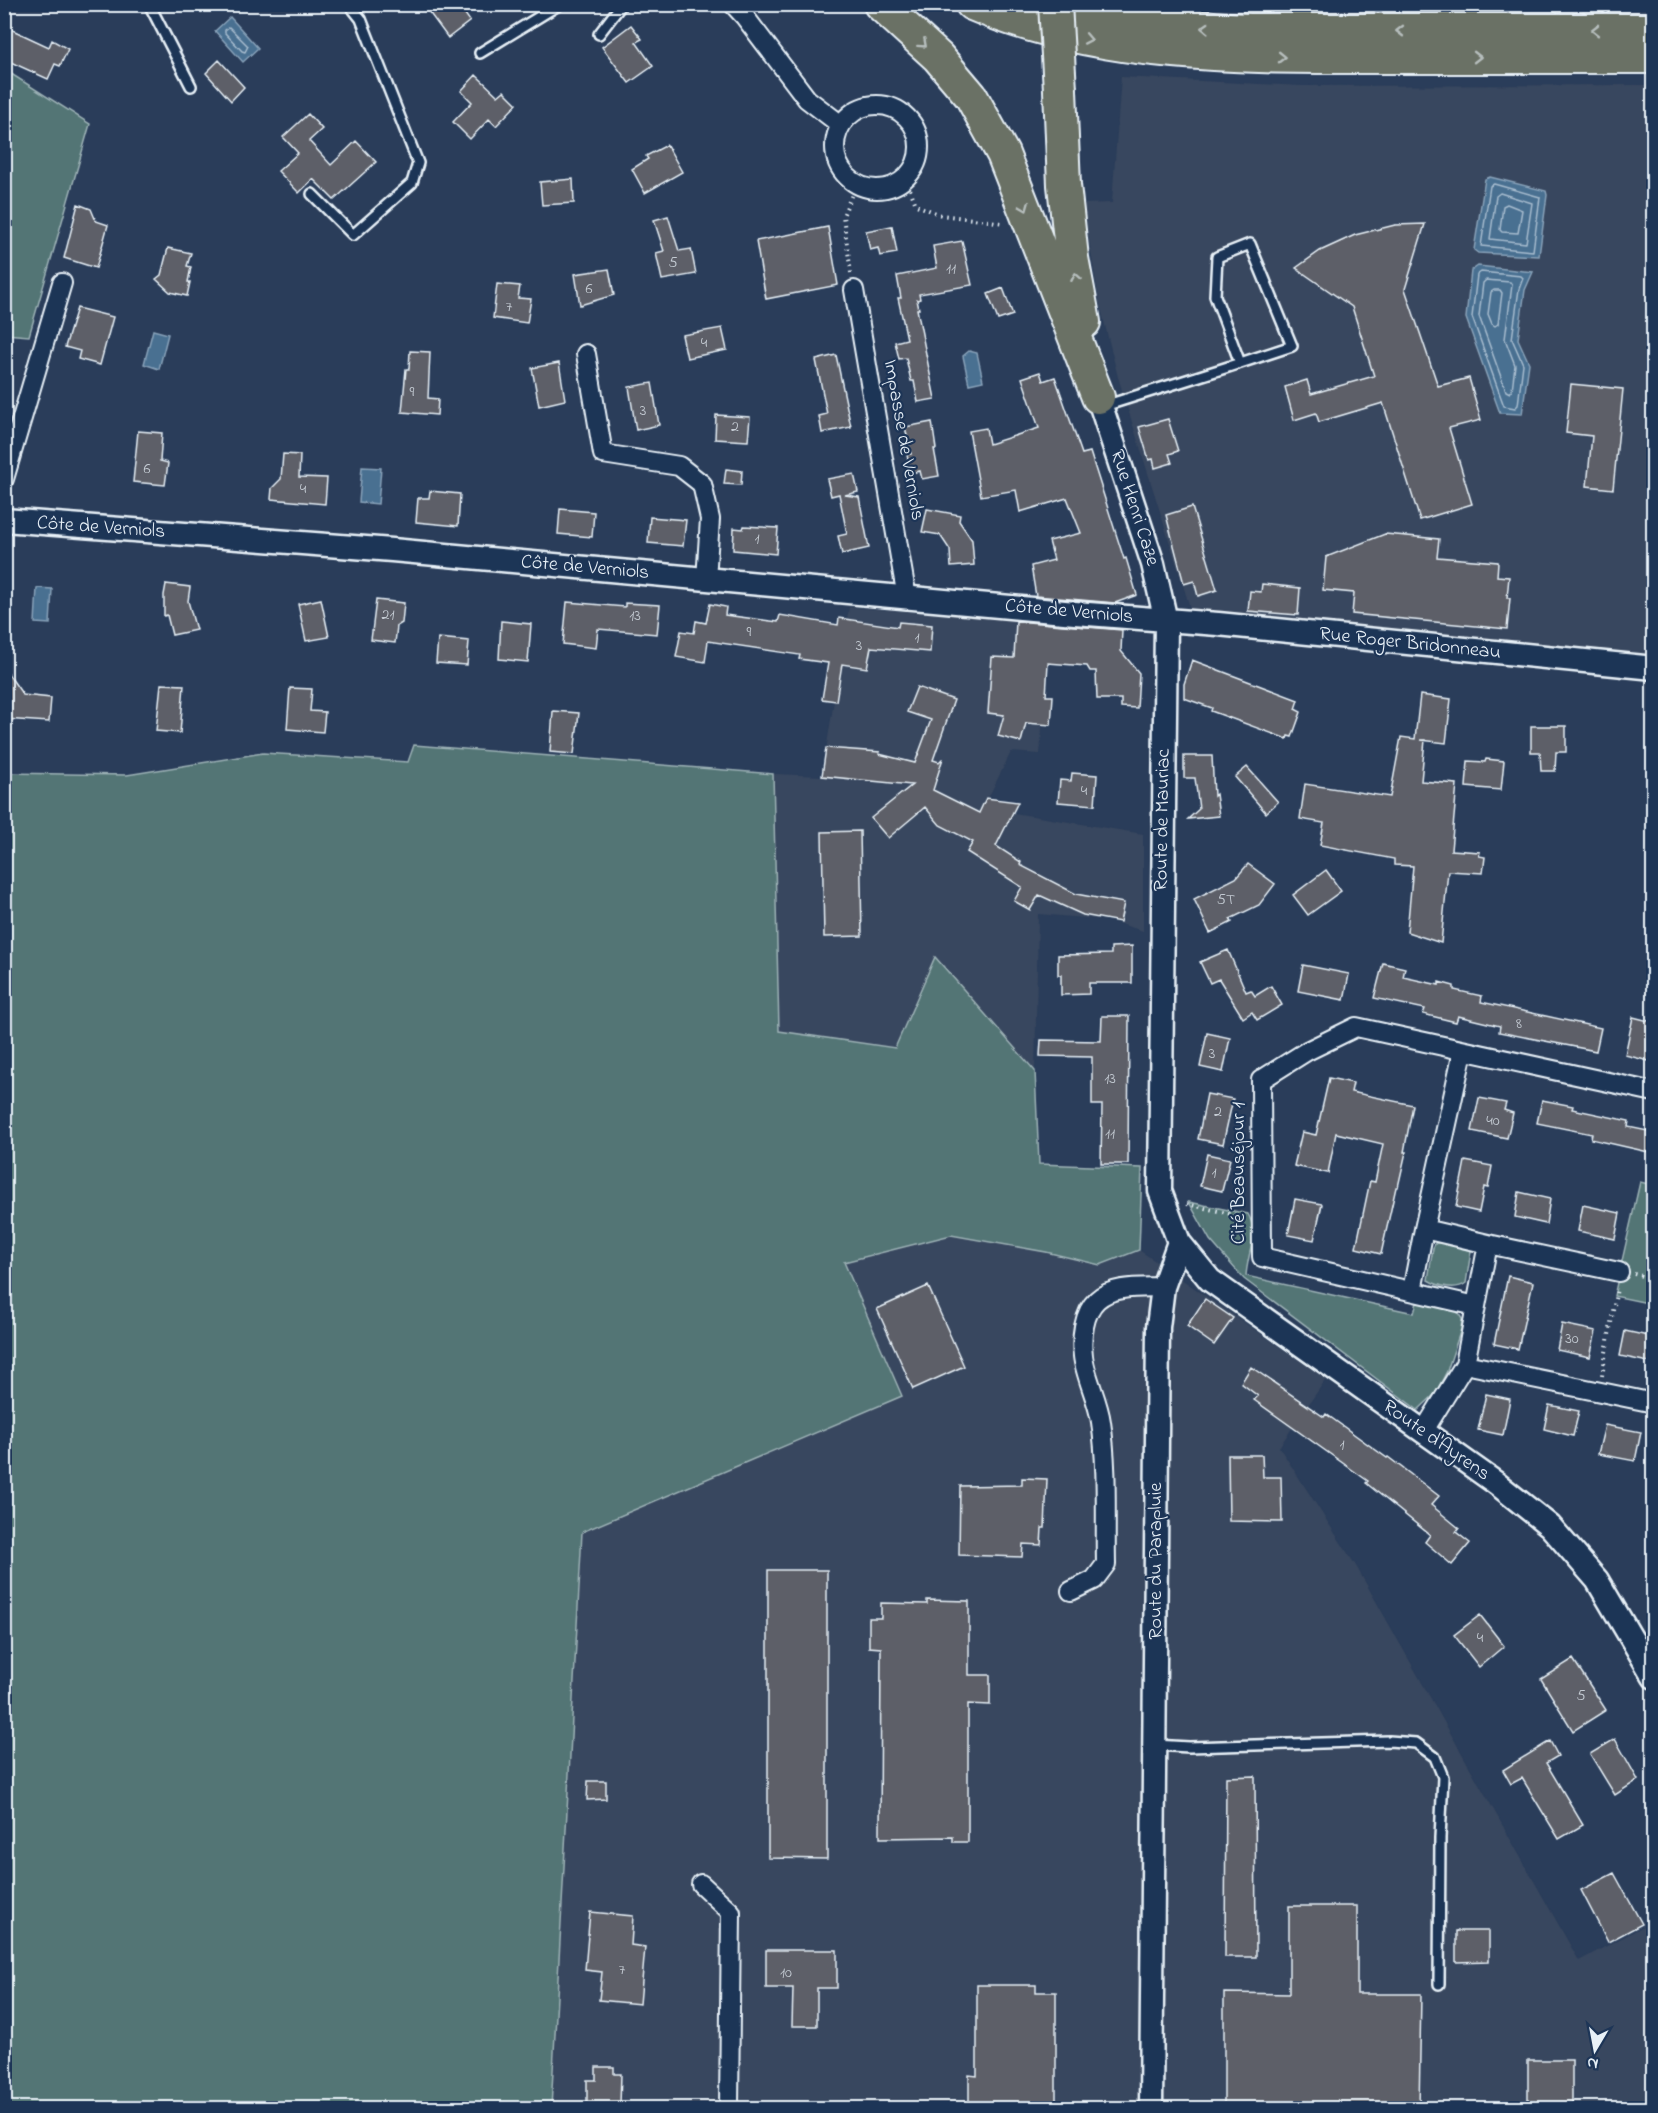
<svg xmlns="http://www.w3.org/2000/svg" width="1658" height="2113" viewBox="0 0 1658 2113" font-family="'Indie Flower',sans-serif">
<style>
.built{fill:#39475e}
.green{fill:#527475;stroke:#9db2b6;stroke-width:1.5}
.water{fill:#496f91;stroke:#89a3ba;stroke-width:1.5}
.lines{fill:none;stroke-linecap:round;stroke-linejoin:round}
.shore{stroke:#a8bdcf;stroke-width:1.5}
.building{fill:#5d5f67;stroke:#e8f1f8;stroke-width:1.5}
.service-casing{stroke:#e8f1f8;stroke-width:14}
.minor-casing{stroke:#e8f1f8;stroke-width:22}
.tertiary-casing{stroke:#e8f1f8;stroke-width:27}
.trunk-casing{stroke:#e8f1f8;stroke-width:36}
.path{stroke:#e8f1f8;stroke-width:4;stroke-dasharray:1.5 4.5;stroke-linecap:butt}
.service{stroke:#1d3557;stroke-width:9}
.minor{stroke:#1d3557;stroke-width:18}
.tertiary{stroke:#1d3557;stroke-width:22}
.trunk{stroke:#6b7165;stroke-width:32}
.trunk-bridge-casing{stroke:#e8f1f8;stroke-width:36;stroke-linecap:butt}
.trunk-bridge{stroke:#6b7165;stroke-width:32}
.oneway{stroke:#b6bebd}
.labels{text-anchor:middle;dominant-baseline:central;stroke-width:4.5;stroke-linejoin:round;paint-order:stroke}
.number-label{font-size:16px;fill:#c5ccd4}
.street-label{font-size:20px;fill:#e8f1f8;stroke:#1d3557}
</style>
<rect width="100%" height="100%" fill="#2a3d5a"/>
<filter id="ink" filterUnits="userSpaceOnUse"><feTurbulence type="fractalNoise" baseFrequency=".0167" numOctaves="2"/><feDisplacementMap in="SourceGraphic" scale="12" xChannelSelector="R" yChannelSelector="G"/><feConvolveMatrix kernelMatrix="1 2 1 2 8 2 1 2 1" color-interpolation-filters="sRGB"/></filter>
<g filter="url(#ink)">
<path class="built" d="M1121,77L1301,86L1653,85V658L1192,614L1118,377L1099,301L1083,204L1112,203Z
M849,607L1050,622L1040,754L1011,752L983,808L1143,834V931L1108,920L1038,914L1035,1071L936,958L895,1048L778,1031L773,774L822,776Z
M951,1235L1046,1252L1100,1265L1139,1250L1326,1379L1279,1447L1356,1566L1579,1961L1653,1921V2108H551L582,1532L902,1396L844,1262Z"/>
<path class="green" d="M5,70L90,124L29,336L5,334Z
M414,745L773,774L779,1031L895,1048L935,957L1035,1071L1039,1164L1142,1168L1139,1250L1100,1265L1046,1252L951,1235L844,1262L902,1396L582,1532L551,2108H5V773L127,775L263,753L408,762Z
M1640,1182L1653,1185V1304L1614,1296Z
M1189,1202L1248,1214C1259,1234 1247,1255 1246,1276L1414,1313L1418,1299L1455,1308L1462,1319L1461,1329L1447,1371L1435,1394L1418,1410L1244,1279L1210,1240Z
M1440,1242L1471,1251L1466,1283C1456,1291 1438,1286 1428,1280L1433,1248L1435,1244Z"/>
<path class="water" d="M230,17L258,48L243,62L215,31Z
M1490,177L1546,191L1547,195L1539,256L1478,253L1474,250L1485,179Z
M1478,266L1533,272L1525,290L1518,339L1529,363L1522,414L1500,413L1466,318L1471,271Z
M153,330L168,334L159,369L144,364Z
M969,351L977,353L983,381L969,384L963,356Z
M362,467L381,468L378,504L359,502Z
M37,588L52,589L50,624L35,623Z"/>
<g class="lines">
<path class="shore" d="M229,27L248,46L245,52L242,51L225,33V30Z
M1494,184L1540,197L1533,251L1481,246L1490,186Z
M1500,193L1532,203L1526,243L1490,239L1496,196Z
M1507,204L1522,210L1518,233L1502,232L1500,230L1503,206Z
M1481,272L1521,276L1523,278L1519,289L1512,339L1523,364L1518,405L1515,408L1504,406L1472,317L1477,275Z
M1486,280L1510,282L1512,285L1505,339L1515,365L1512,390L1510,393L1506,391L1479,316L1483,283Z
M1494,290H1500L1502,293L1498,324L1495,326L1492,324L1488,314L1491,292Z"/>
</g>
<path class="building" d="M423,4H458L470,21L448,38Z
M631,25L642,39L636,42L653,66L629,83L602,47Z
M4,26L49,47L52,40L68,49L60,66L55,64L48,79L4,59Z
M219,60L244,87L231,101L206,73Z
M476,75L498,96L504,91L517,104L496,126L489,119L470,139L453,122L472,102L461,91Z
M308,114L322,129L309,141L331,165L356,141L376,162L334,200L313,179L299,193L278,171L298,153L283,137Z
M667,145L682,172L645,193L632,169L648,159L646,156Z
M573,179L574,203L542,205L540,182Z
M78,204L91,209L96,221L108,225L96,268L64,258Z
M668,216L679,251L691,249L696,274L662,280L656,253L664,251L654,220Z
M1425,224L1405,289L1438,386L1469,378L1481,420L1449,428L1472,504L1420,520L1383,403L1319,422L1316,413L1294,420L1285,387L1307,380L1311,394L1374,376L1352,307L1296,268L1320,251L1355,235L1395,225Z
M892,226L897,253L880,256L878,248L870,250L866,231Z
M828,227L838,285L766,299L756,241Z
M962,241L972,285L919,294L920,299L917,300L919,309H917L935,399L918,402L914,381H911L906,358L899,359L895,342L907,339L898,298H901L897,276L937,268L933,246Z
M168,248L191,253L187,266L191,267L188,282H190L187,296L170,292L156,279L161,275Z
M609,269L614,295L580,305L575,274Z
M497,284L520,286L518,298L531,299L527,323L493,318Z
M1003,288L1013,315L998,320L988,294Z
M77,308L113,317L100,365L78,359L80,351L65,347Z
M722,328L727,350L687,358L682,335Z
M410,351L430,352L428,398L438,399L437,415L402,412L406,369H409Z
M836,355L851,427L822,433L819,416L827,414L816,360Z
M559,363L565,400L539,406L532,368Z
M1040,372L1043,381L1055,377L1082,454L1090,452L1124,559L1126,558L1137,595L1115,603L1036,596L1031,566L1054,560L1049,541L1081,533L1067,498L1020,512L1016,490L981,496L969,431L986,428L989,444L1039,428L1022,378Z
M652,383L659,425L636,430L629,387Z
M1571,384L1623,389L1613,489L1587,486L1592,436L1566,433Z
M716,415L750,417L748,441L715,439Z
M1168,419L1178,451L1169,454L1172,463L1155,468L1153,459L1149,460L1139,427Z
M932,422L936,449H934L939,476L922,479L920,471L910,473L907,454H911L905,427Z
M138,431L162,433L160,461L168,463L165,485L133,482Z
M283,454L300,455L299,477L327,478L325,504L271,499L272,488L281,479Z
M726,469L742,471L741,485L724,484Z
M854,474L858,492L845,495L859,497L869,548L842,554L838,536L847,534L839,494L831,496L827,479Z
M430,491L460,494L458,526L416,522L418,498H429Z
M1192,507L1217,590L1198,596L1194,581L1184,584L1166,515Z
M560,509L594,512L592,537L558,534Z
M927,509L960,515L959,521L972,540L974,565L951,567L950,550L940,535L922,532Z
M650,517L686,520L683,546L648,543Z
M744,526L778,528L776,554L733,550L734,528L743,529Z
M1385,534L1439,539L1437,557L1498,562L1497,576L1509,577L1507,598H1510L1507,629L1352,614L1354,593L1323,590L1326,557Z
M166,584L190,587L188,601L196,630L172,635L167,615L164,616V595Z
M1262,584L1300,588L1298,615L1248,611L1250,591L1261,592Z
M321,599L329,637L306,641L298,604Z
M376,600L404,603L402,623L397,626L395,643L371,640Z
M567,602L625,607V603L660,605L657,634L598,629L596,648L563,644Z
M710,604L726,607L725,615L778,622L780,615L838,625L839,618L898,627L899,622L932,625L930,652L871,647L867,668L842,664L836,701L822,699L828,663L799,659L800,655L708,641L705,662L676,657L681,631L694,633L696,621L706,623Z
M501,621L531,624L528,662L499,659Z
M1016,621L1122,630L1121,651L1139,673L1137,708L1121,707V699H1097L1096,671H1090L1087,666L1048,663L1046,696H1053L1051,725L1026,723L1021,742L998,736L1004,715L988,713L992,657L1014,658Z
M438,638L469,641L467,665L436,663Z
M1192,660L1298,700L1295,709L1301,712L1292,737L1288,736L1287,739L1211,711L1212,708L1184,698V684Z
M4,668L23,695L51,698L49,722L4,719Z
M161,684L184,685L180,733L156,731Z
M917,687L954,700L933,760L939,762L943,758L933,790L979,813L986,798L1018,802L996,846L1021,862L1020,865L1076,894L1124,903L1120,922L1083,915L1039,895L1030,910L1014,901L1022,887L967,852L973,842L940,825L925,807L888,838L871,818L912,785L822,776L826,748L880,752L879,754L915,763L931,720L907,712Z
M290,688L312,689L310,711L325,712L323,732L287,729Z
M1420,695L1451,699L1446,743L1421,740H1425L1421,781L1457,784L1451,850L1480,852L1479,856L1485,857L1483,873L1448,871L1441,943L1407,932L1413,866L1394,865V859L1320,845L1324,823L1300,819L1305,784L1390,797L1401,737L1415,739Z
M553,711L579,713L574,754L550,752Z
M1531,726H1566V752H1556L1555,771H1541L1540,752H1531Z
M1184,756H1212L1214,796L1216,794L1219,816L1188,819L1199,809L1195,778H1184Z
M1486,759L1504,761L1501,790L1466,787L1468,761L1485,762Z
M1247,767L1278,802L1266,813L1235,777Z
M1072,773L1097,775L1095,805L1058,802L1060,780L1071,781Z
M860,831L862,936L824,937L822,832Z
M1248,864L1275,884L1259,905L1230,919L1232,922L1210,933L1194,899L1236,878Z
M1326,870L1341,891L1308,915L1293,895Z
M1132,946V983H1089V994L1061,995V975H1058V955L1111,954V947Z
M1228,950L1246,992L1251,990L1255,996L1271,986L1282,1005L1257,1020L1252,1012L1243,1018L1219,979L1210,983L1200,962Z
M1383,963L1405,968L1403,977L1439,985V982L1454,986V990L1482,996L1481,1002L1601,1028L1596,1051L1499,1032L1500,1026L1458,1016L1456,1022L1423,1014L1425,1009L1374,998Z
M1303,965L1349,974L1344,1000L1298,991Z
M1102,1016H1129L1128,1164H1101L1102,1105H1092V1057L1040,1056L1041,1040L1101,1041Z
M1633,1017L1653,1022V1062L1625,1055Z
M1207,1033L1230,1038L1223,1072L1200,1067Z
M1329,1078L1353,1083L1351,1092L1413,1105L1404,1152H1406L1398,1187H1396L1381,1254L1356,1248L1370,1181L1375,1182L1383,1144L1336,1133L1328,1173L1294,1166L1302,1132L1316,1135Z
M1207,1094L1233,1099L1223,1144L1198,1139Z
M1479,1098L1506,1103L1504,1110L1513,1113L1507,1138L1472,1131Z
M1542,1100L1573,1106L1572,1109L1629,1121L1628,1127L1653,1132V1153L1591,1139L1592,1134L1537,1123Z
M1207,1154L1230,1159L1222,1191L1200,1186Z
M1465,1161L1492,1166L1488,1188L1484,1187L1479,1212L1456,1207Z
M1519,1192L1550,1199L1546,1224L1515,1217Z
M1295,1199L1322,1204L1314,1240L1288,1235Z
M1583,1205L1620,1213L1615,1239L1578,1231Z
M1508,1276L1533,1282L1518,1349L1494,1344Z
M928,1286L964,1366L913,1389L877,1309Z
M1205,1299L1233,1318L1214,1345L1187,1326Z
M1562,1324L1596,1331L1590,1357L1557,1350Z
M1625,1331L1653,1337V1363L1620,1356Z
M1251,1367L1324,1417L1326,1414L1387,1458L1388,1457L1439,1496L1431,1505L1459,1528L1456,1532L1470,1543L1452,1565L1425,1542L1430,1535L1366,1483L1368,1481L1254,1400L1258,1396L1241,1383Z
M1486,1394L1510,1399L1503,1435L1478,1430Z
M1549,1405L1579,1411L1573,1436L1544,1429Z
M1605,1425L1641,1432L1635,1461L1598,1454Z
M1228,1455H1262L1263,1477H1281L1282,1522L1229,1521Z
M1022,1478L1047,1479L1045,1528H1042L1041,1545L1023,1544L1022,1557L959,1555L960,1486L1022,1485Z
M768,1570H827V1859L768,1858Z
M927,1600L969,1601V1675H990V1705L968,1704V1842H953V1837L880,1838L881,1648L869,1647V1618H881V1603L927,1604Z
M1480,1615L1504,1646L1479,1667L1454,1635Z
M1573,1659L1606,1710L1573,1731L1541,1679Z
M1615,1739L1638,1780L1615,1795L1590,1754Z
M1550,1741L1558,1756L1546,1763L1583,1825L1559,1839L1522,1778L1511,1784L1503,1770Z
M1255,1776L1256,1957H1225L1226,1777Z
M588,1781H606V1799L587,1800Z
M1614,1873L1642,1924L1608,1942L1581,1890Z
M1289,1906H1357V1994H1421L1419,2109H1224V1993L1289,1994Z
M590,1912L633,1916L631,1945L645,1947L640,2004L599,2000L602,1972L585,1970Z
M1456,1931H1489V1961L1456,1962Z
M766,1950H837V1988H817V2026H792L793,1988H766Z
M977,1985H1036V1992H1056V2109H969V2075L977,2076Z
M1528,2060H1572V2109H1528Z
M596,2067H614V2074H621L620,2104H611V2109H587V2080H596Z"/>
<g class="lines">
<defs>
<path id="service" d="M106,4H123
M149,4L191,86
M599,34L622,4
M480,53L560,4
M312,194L353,235L412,183L418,163L361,19L349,4
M1101,407L1225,368L1292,346L1250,244L1217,257L1215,296L1240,363
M1154,1745L1189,1747L1389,1741L1416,1743L1435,1757L1443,1777L1440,1838L1439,1984"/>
<path id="minor" d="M733,4L745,17L807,99L841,125
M835 147a42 42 0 1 1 84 0a42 42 0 1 1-84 0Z
M854,290L907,598
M586,354L603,454L679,466L702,484L710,519L706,580
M4,479L62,283
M1463,1051L1424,1229L1488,1244L1476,1306
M1488,1244L1619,1272
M1412,1291L1424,1229
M1465,1364L1476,1306L1262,1257L1261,1080L1307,1051L1356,1027L1654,1092
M1423,1432L1465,1364L1654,1403
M1071,1591L1094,1580L1106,1564C1105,1517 1108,1469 1101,1422C1098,1400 1085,1376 1083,1356C1081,1339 1083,1313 1097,1300C1113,1285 1142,1288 1163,1287
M701,1884L731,1912L729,2108"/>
<path id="tertiary" d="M1098,397L1153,564L1166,621L1160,1191L1179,1242L1163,1287L1158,1327L1151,2108
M4,520L392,550L1075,613L1218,624L1654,668
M1179,1242L1210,1280L1496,1483L1550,1526L1597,1580L1654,1677"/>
<path id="trunk" d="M880,4L938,57L971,96L1003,154L1098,397
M972,4C1101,59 1243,57 1380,57C1471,57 1562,57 1654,57
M1060,4C1123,21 1185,27 1250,30H1654
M1060,90L1064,185L1072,258L1084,322"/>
</defs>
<use href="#service" class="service-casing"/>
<use href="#minor" class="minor-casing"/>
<use href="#tertiary" class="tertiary-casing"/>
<use href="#trunk" class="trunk-casing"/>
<path class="path" d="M906,178L916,205L941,215L1004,223
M851,273L843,216L856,184
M1187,1204L1244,1217
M1634,1274L1654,1279
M1602,1376L1617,1288"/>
<use href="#service" class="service"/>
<use href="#minor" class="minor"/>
<use href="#tertiary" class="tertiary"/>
<use href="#trunk" class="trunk"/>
<defs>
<path id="trunk-bridge" d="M1055,4L1060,90"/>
</defs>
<use href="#trunk-bridge" class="trunk-bridge-casing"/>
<use href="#trunk-bridge" class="trunk-bridge"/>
</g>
<defs><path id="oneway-chevron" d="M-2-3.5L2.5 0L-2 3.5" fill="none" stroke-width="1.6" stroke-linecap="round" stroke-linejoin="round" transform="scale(1.5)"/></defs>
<g class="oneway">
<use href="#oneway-chevron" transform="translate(1205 28) rotate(-177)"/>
<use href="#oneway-chevron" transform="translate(1595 30) rotate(180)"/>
<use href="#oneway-chevron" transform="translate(1400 31) rotate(180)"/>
<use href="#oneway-chevron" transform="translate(1088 39) rotate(11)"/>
<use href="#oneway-chevron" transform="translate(923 44) rotate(42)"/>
<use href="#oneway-chevron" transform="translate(1282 57) rotate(1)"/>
<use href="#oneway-chevron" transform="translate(1477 57)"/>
<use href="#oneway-chevron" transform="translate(1025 207) rotate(68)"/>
<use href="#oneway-chevron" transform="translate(1076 277) rotate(-100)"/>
</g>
</g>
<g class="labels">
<g class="number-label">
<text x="673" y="263">5</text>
<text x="951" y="269">11</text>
<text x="589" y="289">6</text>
<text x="509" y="307">7</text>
<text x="704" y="343">4</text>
<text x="412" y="392">9</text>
<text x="643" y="411">3</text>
<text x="735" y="427">2</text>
<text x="147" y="469">6</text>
<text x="303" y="489">4</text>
<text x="757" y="539">1</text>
<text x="388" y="615">21</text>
<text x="635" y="616">13</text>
<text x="749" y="632">9</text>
<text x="917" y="638">1</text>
<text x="859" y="646">3</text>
<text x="1084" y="791">4</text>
<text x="1226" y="900">5T</text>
<text x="1519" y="1024">8</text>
<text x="1212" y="1054">3</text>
<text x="1110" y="1079">13</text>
<text x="1218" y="1112">2</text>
<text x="1493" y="1121">40</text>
<text x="1110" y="1134">11</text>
<text x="1214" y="1173">1</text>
<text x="1572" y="1339">30</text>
<text x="1342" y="1445">1</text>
<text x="1480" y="1638">4</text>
<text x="1581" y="1696">5</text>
<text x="622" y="1970">7</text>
<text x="786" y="1973">10</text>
</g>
<g class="street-label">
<text transform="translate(903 440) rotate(80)">Impasse de Verniols</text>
<text transform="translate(1134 508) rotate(72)">Rue Henri Caze</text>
<text transform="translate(101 528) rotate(4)">Côte de Verniols</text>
<text transform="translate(585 568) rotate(5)">Côte de Verniols</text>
<text transform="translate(1069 612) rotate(5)">Côte de Verniols</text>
<text transform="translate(1410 644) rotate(6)">Rue Roger Bridonneau</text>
<text transform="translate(1163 820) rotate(-89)">Route de Mauriac</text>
<text transform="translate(1239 1173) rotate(-90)">Cité Beauséjour 1</text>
<text transform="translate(1436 1441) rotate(35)">Route d'Ayrens</text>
<text transform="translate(1156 1561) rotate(-90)">Route du Parapluie</text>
</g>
</g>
<rect width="1658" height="2113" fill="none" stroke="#1d3557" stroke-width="24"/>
<rect x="12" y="12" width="1634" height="2089" fill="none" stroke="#e8f1f8" stroke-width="2" filter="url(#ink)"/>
<g transform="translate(1595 2050) rotate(190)" stroke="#1d3557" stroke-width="4.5" paint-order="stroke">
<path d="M0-4.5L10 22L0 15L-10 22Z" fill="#e8f1f8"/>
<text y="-9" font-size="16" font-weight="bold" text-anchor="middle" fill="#e8f1f8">N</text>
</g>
</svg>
